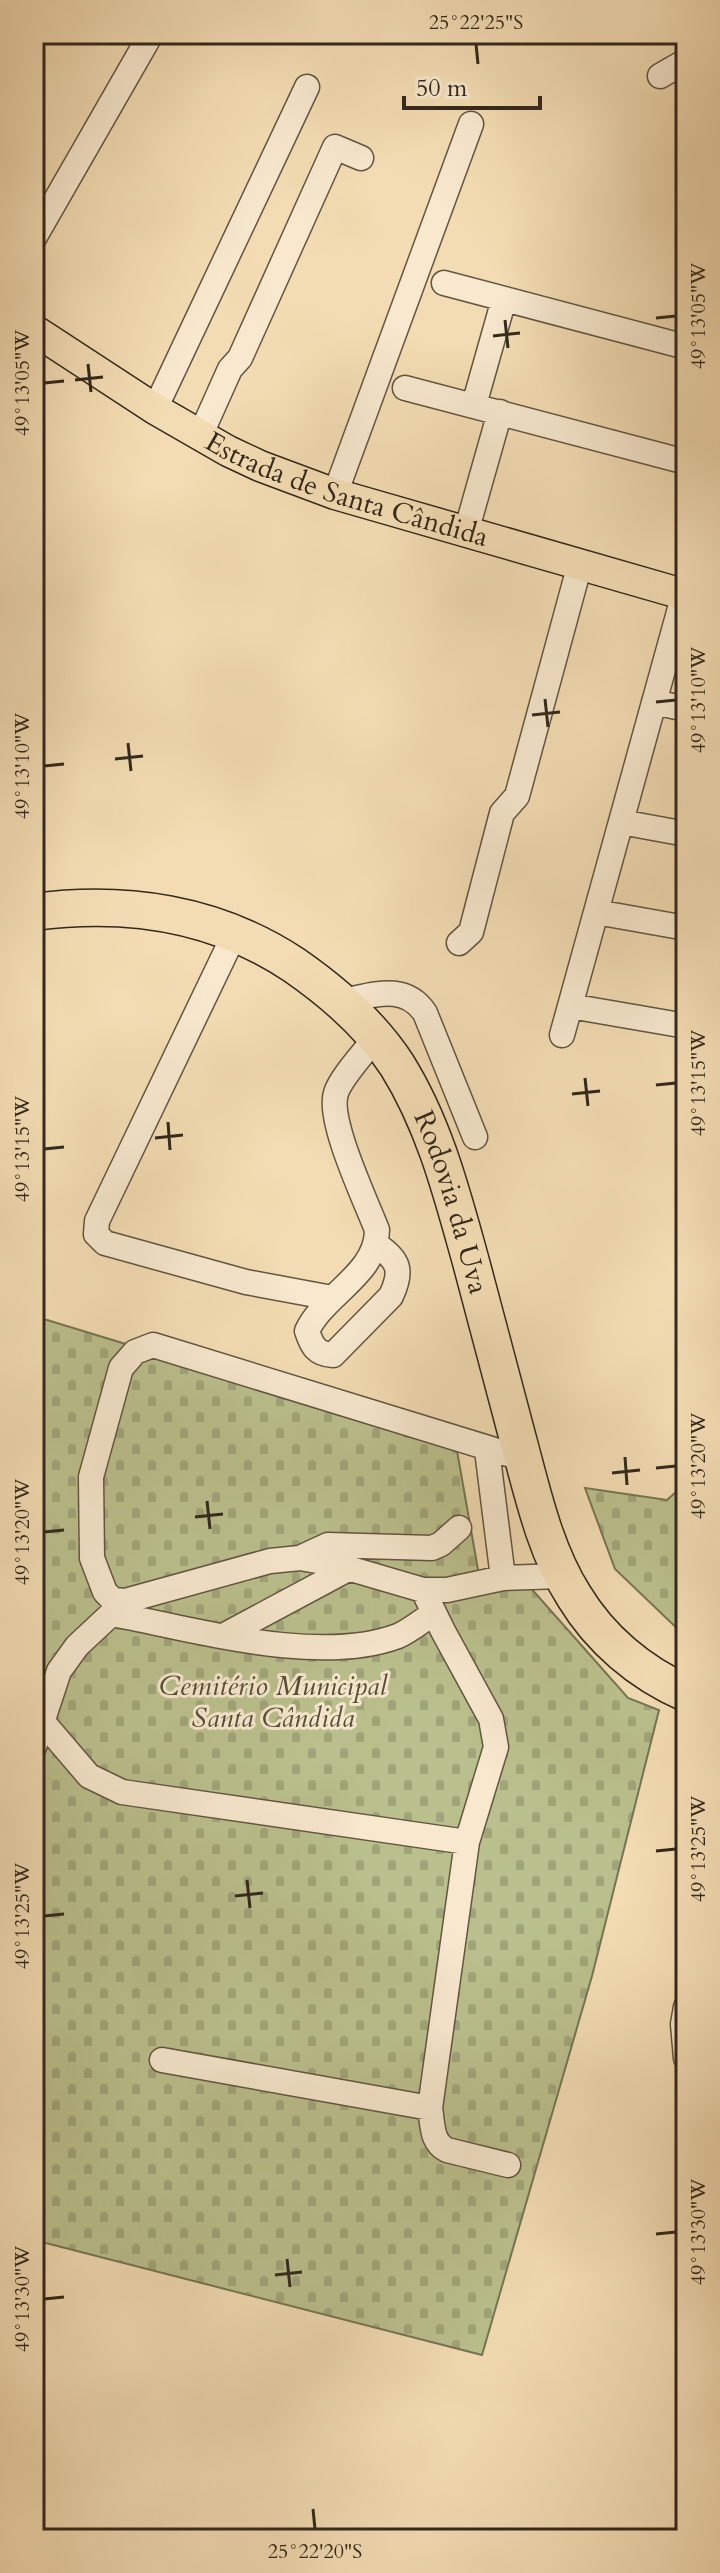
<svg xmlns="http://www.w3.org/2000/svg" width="720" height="2573" viewBox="0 0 720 2573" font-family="Cardo,serif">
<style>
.cemetery{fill:url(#cemetery-stones);stroke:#767454;stroke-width:2}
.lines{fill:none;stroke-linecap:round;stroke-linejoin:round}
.minor-casing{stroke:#625542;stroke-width:27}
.major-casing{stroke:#32281c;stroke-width:33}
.highway-casing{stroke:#32281c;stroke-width:39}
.minor{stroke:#f7e8ce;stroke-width:24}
.major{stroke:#f3dcb3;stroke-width:30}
.highway{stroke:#f3dcb3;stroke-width:36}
.ticks{fill:none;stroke:#32281c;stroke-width:3}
.labels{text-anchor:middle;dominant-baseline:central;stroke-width:6;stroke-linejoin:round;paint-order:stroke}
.street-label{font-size:28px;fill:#32281c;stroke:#f7e8ce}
.park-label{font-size:28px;font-style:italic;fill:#544e38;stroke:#f7e8ce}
.neatline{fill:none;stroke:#32281c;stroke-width:3}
.ticks-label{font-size:20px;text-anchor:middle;fill:#32281c}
</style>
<defs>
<pattern id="cemetery-stones" width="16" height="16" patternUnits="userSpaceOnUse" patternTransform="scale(2)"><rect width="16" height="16" fill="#bac08d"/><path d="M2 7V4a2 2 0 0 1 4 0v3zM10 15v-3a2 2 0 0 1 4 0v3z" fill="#a0a579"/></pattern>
</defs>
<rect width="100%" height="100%" fill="#f3dcb3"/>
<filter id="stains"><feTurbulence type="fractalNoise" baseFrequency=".0025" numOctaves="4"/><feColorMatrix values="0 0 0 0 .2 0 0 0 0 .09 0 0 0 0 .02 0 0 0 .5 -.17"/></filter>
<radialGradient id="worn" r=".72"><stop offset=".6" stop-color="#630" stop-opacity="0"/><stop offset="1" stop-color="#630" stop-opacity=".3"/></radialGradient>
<path class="cemetery" d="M34,1316L456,1445L480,1581L529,1586L628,1698L659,1710L592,1976L482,2355L34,2240Z
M686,1483V1637L615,1569L585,1488L667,1500Z"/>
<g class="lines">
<defs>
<path id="minor" d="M660,76L686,61
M34,238L151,34
M444,283L686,347
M405,388L686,462
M474,405L504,299
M155,409L307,87
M200,436L230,369L240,358L335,147L361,158
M335,494L471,124
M466,532L500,412
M654,702L686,709
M621,822L686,834
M596,912L686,928
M235,933L97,1221L96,1234L105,1243L246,1282L332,1298
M459,943L471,932L502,813L517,796L580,564
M341,1001C372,996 404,982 425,1013L475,1137
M570,1006L686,1026
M562,1035L684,594
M376,1037C365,1052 341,1077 336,1093C327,1120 366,1201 377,1230C377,1274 324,1294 307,1331C312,1346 316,1354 333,1355L391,1296C403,1270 399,1261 377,1245
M487,1450L503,1578
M524,1459L153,1345L135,1352L121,1368L91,1477L92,1558L105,1592L113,1600L125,1601L270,1561L300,1558L334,1564L423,1590H447L503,1578L562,1576
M300,1558L328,1545L432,1548L441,1544L459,1528
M423,1590L443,1631L491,1719L496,1747L467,1842L430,2108C433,2125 431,2142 447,2150L508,2165
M112,1614C194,1629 318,1666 398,1636C410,1631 423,1620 434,1613
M225,1635L350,1568
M42,1721L89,1776L122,1792L467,1842
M34,1747L59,1671L77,1646L123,1603
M686,2007L683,2024L686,2058
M162,2060L430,2108"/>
<g id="major">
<path id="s1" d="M34,330L155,409L228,451L260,466L335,494L686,595"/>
</g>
<g id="highway">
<path id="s2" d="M34,912C125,900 216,913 294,965C333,992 371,1025 397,1065C435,1126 452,1194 471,1262C487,1323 503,1383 519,1443C533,1495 545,1550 574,1596C600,1639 640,1673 686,1693"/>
</g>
</defs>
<use href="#minor" class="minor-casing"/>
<use href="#major" class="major-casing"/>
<use href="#highway" class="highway-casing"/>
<use href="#minor" class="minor"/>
<use href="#major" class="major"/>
<use href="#highway" class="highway"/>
</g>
<path class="ticks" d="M476,44L478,64M656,318L676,316M505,320L508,348M493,336L520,333M88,364L91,392M75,380L103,377M44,383L64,381M545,699L548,727M656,702L676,700M532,715L560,712M128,743L131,771M115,759L143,756M44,766L64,764M585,1078L588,1106M656,1085L676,1083M572,1094L600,1091M168,1122L170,1150M155,1138L183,1135M44,1149L64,1147M625,1457L627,1485M656,1468L676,1466M612,1473L640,1470M207,1501L210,1529M195,1517L223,1514M44,1532L64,1530M656,1851L676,1849M247,1880L250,1908M235,1896L263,1893M44,1916L64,1914M656,2234L676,2232M287,2259L290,2287M275,2275L302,2272M44,2299L64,2297M313,2509L315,2529"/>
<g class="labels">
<g class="street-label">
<text stroke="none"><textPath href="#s1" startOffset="354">Estrada de Santa Cândida</textPath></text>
<text stroke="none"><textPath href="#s2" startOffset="564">Rodovia da Uva</textPath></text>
</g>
<g class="park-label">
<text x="273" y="1686">Cemitério Municipal<tspan x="273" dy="32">Santa Cândida</tspan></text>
</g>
</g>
<rect width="720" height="2573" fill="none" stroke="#f3dcb3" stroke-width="88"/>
<path d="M404 96v12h136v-12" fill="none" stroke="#32281c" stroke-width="4"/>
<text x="416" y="96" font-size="24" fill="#32281c" stroke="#f7e8ce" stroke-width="6" paint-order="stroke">50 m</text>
<rect x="44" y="44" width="632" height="2485" class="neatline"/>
<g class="ticks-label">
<text x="476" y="29">25°22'25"S</text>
<text transform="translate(698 316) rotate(-90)" y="7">49°13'05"W</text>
<text transform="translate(22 383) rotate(-90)" y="7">49°13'05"W</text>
<text transform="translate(698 700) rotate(-90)" y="7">49°13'10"W</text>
<text transform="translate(22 766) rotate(-90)" y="7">49°13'10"W</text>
<text transform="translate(698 1083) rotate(-90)" y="7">49°13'15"W</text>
<text transform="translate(22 1149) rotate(-90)" y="7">49°13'15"W</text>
<text transform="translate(698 1466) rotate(-90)" y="7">49°13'20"W</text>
<text transform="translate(22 1532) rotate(-90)" y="7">49°13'20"W</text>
<text transform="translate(698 1849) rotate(-90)" y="7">49°13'25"W</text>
<text transform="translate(22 1916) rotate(-90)" y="7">49°13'25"W</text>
<text transform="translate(698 2232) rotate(-90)" y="7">49°13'30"W</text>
<text transform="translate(22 2299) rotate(-90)" y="7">49°13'30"W</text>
<text x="315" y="2558">25°22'20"S</text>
</g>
<rect width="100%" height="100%" filter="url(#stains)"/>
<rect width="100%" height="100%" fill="url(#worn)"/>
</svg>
